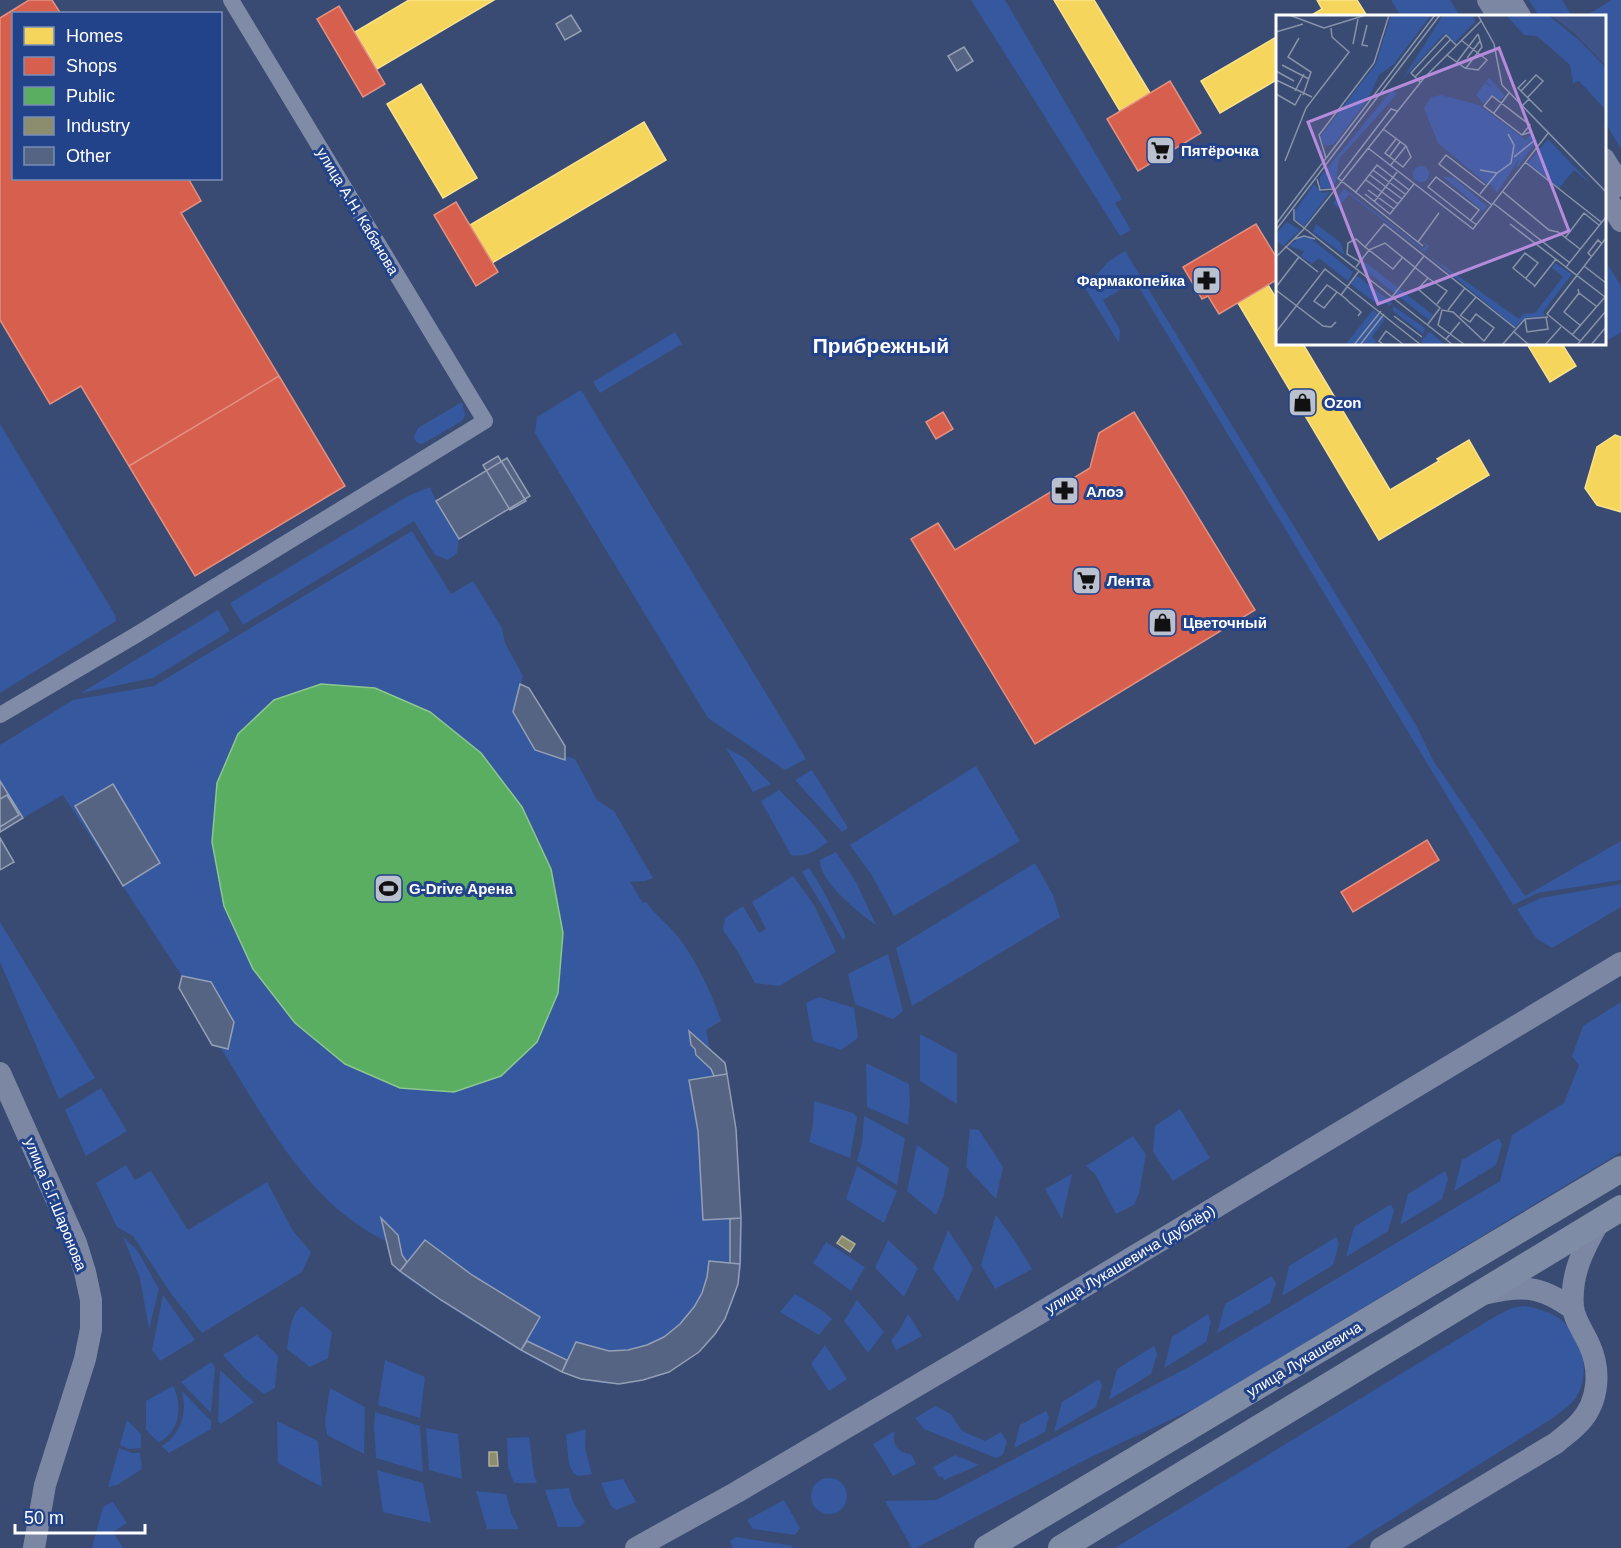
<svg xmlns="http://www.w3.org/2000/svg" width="1621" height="1548" viewBox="0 0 1621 1548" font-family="Arial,sans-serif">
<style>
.green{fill:#36589f}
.homes{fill:#f6d55c;stroke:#f9e28d;stroke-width:1.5}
.shops{fill:#d6604d;stroke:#e29082;stroke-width:1.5}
.public{fill:#5aae61;stroke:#8cc690;stroke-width:1.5}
.industry{fill:#8c8c6e;stroke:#aeae9a;stroke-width:1.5}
.building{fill:#556483;stroke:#949fb5;stroke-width:1.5}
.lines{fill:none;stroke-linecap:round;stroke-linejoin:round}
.street{stroke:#808ca7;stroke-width:16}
.secondary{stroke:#7c87a3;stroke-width:22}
.primary{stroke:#7f8ca5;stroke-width:26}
.labels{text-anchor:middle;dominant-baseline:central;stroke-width:6;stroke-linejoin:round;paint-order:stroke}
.poi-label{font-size:15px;font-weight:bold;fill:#fff;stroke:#224289;text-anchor:start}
.street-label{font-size:15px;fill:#fff;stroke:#224289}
.district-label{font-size:21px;font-weight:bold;fill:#fff;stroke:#224289}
.inset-road{fill:none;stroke:#8893aa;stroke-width:1.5}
.view{fill:#b68bdc;fill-opacity:0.15;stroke:#b68bdc;stroke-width:3}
.inset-edge{fill:none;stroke:#fff;stroke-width:3}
</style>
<rect width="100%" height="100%" fill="#394b72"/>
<path class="green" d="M971,0H1005L1122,199L1115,203L1131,230L1120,236Z
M1391,0H1450L1460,16H1401Z
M1529,0H1562L1572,16H1539Z
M1612,0H1621V149L1605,122L1604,16H1585Z
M1125,251L1416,725L1433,760L1525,896L1621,841V880L1537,893L1513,905L1135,281L1103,300L1120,330L1119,343L1085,288L1108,262Z
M1604,259L1621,286V332L1605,342Z
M675,332L682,344L600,393L593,382Z
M581,390L806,759L785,770L708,718L535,433L537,417Z
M462,402L465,415L462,421L422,444L417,443L414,437L418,428Z
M0,424L115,615L116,621L0,693Z
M430,487L436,501L459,539L457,553L448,560L435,555L414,521L243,625L230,603L408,496Z
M412,531L451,594L473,581L502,628L505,643L523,676L521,684L529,688L565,746V756L575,759L597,800L614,811L653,878L645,881L630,882L643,903L646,902C654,913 663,920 672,930C692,951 712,993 721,1021L706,1030C708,1036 708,1043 710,1048C713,1055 722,1058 725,1064C729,1072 728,1083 730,1091C735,1124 738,1157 740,1190C741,1221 745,1255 738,1285C722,1353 648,1399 581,1379C543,1368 503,1340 469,1319C455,1310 398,1275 392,1264C389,1258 388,1248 386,1241C307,1204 265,1118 220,1047L212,1045L179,988L182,976L63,795L23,818L0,781V745L73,700L154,686Z
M218,610L230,631L153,678L81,693Z
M726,748L745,758L771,784L753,792Z
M976,766L1020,841L894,916L871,874L850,845Z
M812,770L848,828L842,832L795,780Z
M779,790L812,823L828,842C816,850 806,858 791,855L761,801Z
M836,852L856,882L876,925C859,913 819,882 820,860Z
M1035,863L1053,895L1060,917L912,1006L896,948Z
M809,868C824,890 835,913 846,937L843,940L802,872Z
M793,876L814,905L836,952L779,986L755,983L738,952L723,930L725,918L743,906L759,933L766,929L752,902Z
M1621,884V907L1552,948L1536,938L1517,909L1541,898Z
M0,922L95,1078L59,1099L0,962Z
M888,954L903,1011L893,1019L855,1004L848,974Z
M819,997L854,1008L858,1038L841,1050L813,1041L806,1003Z
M1621,1002V1152L1202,1405L1091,1457L916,1548H912L885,1501L936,1500L1187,1368L1500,1181L1512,1135L1564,1103L1579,1065L1572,1056L1583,1026Z
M920,1034L957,1054V1104L920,1081Z
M866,1063L909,1084L910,1102L908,1125L867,1107Z
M101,1088L127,1131L86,1156L65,1110Z
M814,1101L853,1113L857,1117L850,1158L809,1142L813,1125Z
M1180,1109L1210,1158L1173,1181L1153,1152L1155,1126Z
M864,1116L905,1138L897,1185L857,1161L862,1144Z
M970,1129L979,1130L1003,1167L996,1199L966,1167Z
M1133,1136L1146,1154L1139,1193L1134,1205L1116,1214L1095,1174L1086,1166Z
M1499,1138L1502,1145L1496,1165L1454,1191L1462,1160Z
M917,1145L949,1168L944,1195L936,1215L907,1191Z
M126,1165L135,1180L151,1171L188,1230L267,1182L293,1231L311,1252L302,1272L202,1333L172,1295L133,1236L117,1227L96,1183Z
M857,1166L897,1191L884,1223L846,1199Z
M1445,1171L1448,1179L1442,1199L1400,1225L1408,1194Z
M1072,1174L1062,1219L1045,1189Z
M1391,1204L1394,1211L1388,1231L1346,1257L1354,1227Z
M996,1215L1017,1244L1032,1269L995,1289L981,1265Z
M948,1230L973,1268L958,1302L933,1269Z
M123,1237L137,1250L159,1289L149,1329L140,1278Z
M1336,1237L1339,1244L1333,1265L1282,1296L1289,1266Z
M888,1240L918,1268L904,1297L875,1268Z
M826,1242L865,1267L851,1291L813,1263Z
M1272,1276L1276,1283L1270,1303L1217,1333L1225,1304Z
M795,1294L823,1311L832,1319L819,1335L780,1312Z
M163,1295L195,1340L160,1361L152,1350Z
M857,1300L884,1332L868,1353L844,1321Z
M302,1306L332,1332L328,1358L310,1367L287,1349C289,1336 290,1314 302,1306Z
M1525,1306C1538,1309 1549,1311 1560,1319C1584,1336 1592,1377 1574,1400C1568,1407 1560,1412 1553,1418L1346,1548H1115L1496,1316L1512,1308Z
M908,1314L922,1336L896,1350L891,1340L899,1331Z
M1208,1314L1211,1322L1206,1342L1164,1368L1172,1337Z
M257,1335L278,1356L275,1388L264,1394L244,1378L223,1355Z
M825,1345L847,1379L829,1391L811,1364Z
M1154,1346L1157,1354L1151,1374L1109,1400L1117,1369Z
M385,1360L425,1377L420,1418L378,1405Z
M211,1362L215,1367L211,1413L181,1382Z
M220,1370L254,1402L221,1424L218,1421Z
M1099,1379L1102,1386L1096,1407L1054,1432L1062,1402Z
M173,1386C183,1404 180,1434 158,1442L146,1430V1401Z
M330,1388L365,1407L364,1454L327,1435L325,1421Z
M182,1391L211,1421V1429L169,1453L162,1446C182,1433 187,1413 182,1391Z
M935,1406L951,1414L962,1431L985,1441L1001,1432L1007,1442L1003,1455L996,1458L924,1429L915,1418Z
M1046,1411L1049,1417L1045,1432L1014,1448L1020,1425Z
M375,1412L420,1426L423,1472L376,1458L374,1425Z
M127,1420L141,1434V1448L129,1449L120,1445Z
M277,1421L318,1441L322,1487L278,1463Z
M426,1428L458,1434L462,1479L429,1470Z
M586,1429L585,1449L592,1474L579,1476L574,1474L569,1464L566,1435Z
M895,1431C891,1444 898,1453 911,1454L916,1464L893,1476L873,1444Z
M529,1437L534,1475L537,1483H514L508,1467L507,1438Z
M119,1448L132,1453H140L142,1469L117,1485L108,1487Z
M955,1455L979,1465L944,1480L942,1476L939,1477L933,1467Z
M377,1470L423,1483L431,1523L383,1512Z
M811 1496a18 18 0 1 1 36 0a18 18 0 1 1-36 0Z
M623,1479L636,1502L616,1510L611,1506L601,1483Z
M569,1488L573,1502L585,1522L579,1527H558L545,1490Z
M476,1491L506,1494L511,1513L519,1529H487Z
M784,1500L800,1528L795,1535L753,1529L747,1520Z
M113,1502L127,1523L113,1532L123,1548H92L103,1507Z
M736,1537L793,1546L791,1548H733L730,1541Z"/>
<path class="homes" d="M409,0H494L377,69L355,32Z
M1054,0H1094L1150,93L1120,111Z
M1317,0H1357L1367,16H1310L1322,9Z
M1278,36V79L1220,113L1201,81Z
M421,84L477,178L443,198L387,104Z
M644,122L666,160L492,263L470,225Z
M1268,285L1278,301V344H1303L1390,490L1439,461L1437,459L1469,440L1489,475L1379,540L1238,303Z
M1527,344H1562L1576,366L1550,382Z
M1615,435L1621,437V512L1597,505L1585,488L1597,447Z"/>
<path class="shops" d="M29,0H52L61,14H14V178H188L201,201L181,213L279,376L129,466L81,386L50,404L0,320V18Z
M339,6L385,84L363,97L317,19Z
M1170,81L1201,133L1138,171L1107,119Z
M456,202L498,272L476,286L434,215Z
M1256,224L1278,260V279L1219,314L1208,296L1202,299L1183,267Z
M279,376L345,486L195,576L129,466Z
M943,412L953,429L936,439L926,422Z
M1134,412L1255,610L1035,744L911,539L938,523L955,550L1090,468L1099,433Z
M1427,840L1439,860L1353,912L1341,892Z"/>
<path class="public" d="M321,684L375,688L430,712L481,753L522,807L551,869L563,933L558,993L537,1042L501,1076L454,1092L400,1088L345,1064L295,1023L253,969L224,906L212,842L217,783L238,734L274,700Z"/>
<path class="industry" d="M842,1236L855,1244L850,1252L837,1243Z
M489,1452H497L498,1466H489Z"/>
<path class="building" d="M571,15L581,31L565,40L556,24Z
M964,47L973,61L957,71L948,56Z
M498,456L526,501L510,510L483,465Z
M507,458L530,496L459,539L436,501Z
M520,684L529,688L565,746V760L535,750L513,712Z
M0,781L23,818L0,832Z
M113,784L160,863L123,886L75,806Z
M7,795L19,815L0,827V799Z
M0,838L14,862L0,870Z
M182,976L211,982L234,1022L228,1049L212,1045L179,988Z
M689,1031L725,1063L727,1074L714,1076L711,1069L696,1055L695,1049L691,1045Z
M727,1074L736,1129L741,1218L703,1220L698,1131L689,1080Z
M381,1218L398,1235L402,1255L407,1262L400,1271L392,1264Z
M741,1218L740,1264L730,1263V1219Z
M425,1240L472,1275L540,1317L521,1350L441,1300L400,1271Z
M709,1261L740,1264L738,1284L725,1319L715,1334L699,1352L669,1372L643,1380L619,1384L581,1379L562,1372L576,1342L609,1351L628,1350L647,1345L664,1337L680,1324L694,1307L702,1293L707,1277Z
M527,1341L567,1360L562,1372L521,1350Z"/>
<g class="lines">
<path class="street" d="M0,715L136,635L485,421L231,0"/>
<path class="secondary" d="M1488,0L1498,16
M1510,0L1520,16
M1604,159L1621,186
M1604,194L1621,221
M0,1073L76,1243L85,1272L91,1300V1329L85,1359L45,1485L34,1548
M1483,1294C1522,1285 1540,1285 1573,1309
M636,1548L737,1492L1040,1313L1621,963
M1381,1548L1556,1443C1564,1436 1573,1430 1580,1422C1599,1401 1601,1370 1589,1344C1584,1333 1574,1319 1573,1307C1570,1274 1584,1248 1600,1220"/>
<path class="primary" d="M987,1548L1621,1169
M1061,1548L1621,1208"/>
</g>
<defs>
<symbol id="supermarket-square" viewBox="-11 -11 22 22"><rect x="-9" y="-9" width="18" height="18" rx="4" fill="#bac0ce" stroke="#224289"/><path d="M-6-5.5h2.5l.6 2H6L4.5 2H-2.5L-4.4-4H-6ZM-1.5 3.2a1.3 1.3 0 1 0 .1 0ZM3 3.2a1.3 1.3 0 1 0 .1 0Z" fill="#111"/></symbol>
<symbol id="pharmacy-square" viewBox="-11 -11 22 22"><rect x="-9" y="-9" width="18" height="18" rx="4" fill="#bac0ce" stroke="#224289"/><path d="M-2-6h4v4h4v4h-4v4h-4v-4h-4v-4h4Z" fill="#111"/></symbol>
<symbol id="shop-square" viewBox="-11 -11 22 22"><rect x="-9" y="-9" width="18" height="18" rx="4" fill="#bac0ce" stroke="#224289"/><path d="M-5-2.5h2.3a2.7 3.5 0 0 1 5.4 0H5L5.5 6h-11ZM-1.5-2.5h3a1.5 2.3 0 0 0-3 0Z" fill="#111"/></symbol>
<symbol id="stadium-square" viewBox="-11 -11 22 22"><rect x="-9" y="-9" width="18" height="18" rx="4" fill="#bac0ce" stroke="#224289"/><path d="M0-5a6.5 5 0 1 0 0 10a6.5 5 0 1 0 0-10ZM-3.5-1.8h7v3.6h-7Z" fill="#111"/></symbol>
</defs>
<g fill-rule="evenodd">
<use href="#supermarket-square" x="1144" y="134" width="33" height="33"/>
<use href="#pharmacy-square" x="1190" y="264" width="33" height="33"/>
<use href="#shop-square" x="1286" y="386" width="33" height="33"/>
<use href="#pharmacy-square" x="1048" y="474" width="33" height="33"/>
<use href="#supermarket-square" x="1070" y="564" width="33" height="33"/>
<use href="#shop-square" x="1146" y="606" width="33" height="33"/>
<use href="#stadium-square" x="372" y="872" width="33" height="33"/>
</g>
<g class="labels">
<g class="poi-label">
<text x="1181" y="150">Пятёрочка</text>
<text x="1185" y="280" text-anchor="end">Фармакопейка</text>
<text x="1324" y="402">Ozon</text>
<text x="1086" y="491">Алоэ</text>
<text x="1107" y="580">Лента</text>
<text x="1183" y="622">Цветочный</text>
<text x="409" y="888">G-Drive Арена</text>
</g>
<g class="street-label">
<text transform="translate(358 211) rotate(59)">улица А.Н. Кабанова</text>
<text transform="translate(56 1204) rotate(68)">улица Б.Г.Шаронова</text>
<text transform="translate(1130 1259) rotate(-31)">улица Лукашевича (дублёр)</text>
<text transform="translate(1304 1359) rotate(-31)">улица Лукашевича</text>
</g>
<g class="district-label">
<text x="881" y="345">Прибрежный</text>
</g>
</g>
<g transform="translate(1276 15)">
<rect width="330" height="330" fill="#394b72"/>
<path d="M115,0H155L118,49L103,60L92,84L58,129L49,131L44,122L100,49ZM167,0H197L199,7L179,27L169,18L126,65ZM230,0H272L304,26L330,53V95L303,66L297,68L294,50L261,21L248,20ZM213,63L229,81L223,85L216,80L208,89L200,80L209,68L218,73L210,67ZM116,75L121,79L63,144L60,167L55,173H44V162ZM165,80L203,90L250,125L254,120L261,126L240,154L243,144L221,178L215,171L221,172L211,169L162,128L148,93L155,82ZM272,124L316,170L298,155L283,173L252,148ZM137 159a8 8 0 1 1 16 0a8 8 0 1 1-16 0ZM166,161L178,163L211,191L207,196ZM38,169L46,178L54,177L28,211L19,204V196ZM68,174L74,178L147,234L150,231L146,226L153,231L149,237L73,179L62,193L57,188ZM11,207L24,215L7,231L0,226V218ZM40,209L64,227L69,240L81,249L37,217ZM24,222L34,223L77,257L72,266L43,243L36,249L25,241L28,236L13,231ZM151,239L243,304L247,299L259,298L287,262L276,253L279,248L296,259L267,297L269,301L249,303L239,312ZM89,247L157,300L153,305L85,252ZM79,262H83L116,288L114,291L107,285L102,290L75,269ZM117,291L149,313L147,319L117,296ZM97,295L109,304L96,322L100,326L96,330H69ZM153,317L155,318L170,330H149L145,326Z" fill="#36589f"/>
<path d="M275,0H330V51L298,18Z" fill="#3e5488"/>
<path class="inset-road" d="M13,0L48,13L90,0M202,0L218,29L226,70L330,177M91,10L86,30L92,31M0,17L27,9M23,23L12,42L35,57L27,80M77,29L82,4M171,40L189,53L202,55L211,45L185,25M191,43L204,26M181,47L202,19M6,50L33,64M190,53L206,32L202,19M0,56L18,66M139,62L175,24M0,65L36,82M144,67L135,58L170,20L180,30M19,76L28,59M245,76L260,60L267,66L252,82M0,79L19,90L25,79M253,84L266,97M246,91L253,84L242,73L250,65M121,96L115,94L62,163L147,231M218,98L233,78M107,114L110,116L130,131L135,142L127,152L109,138L120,124M246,120L254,110L216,81L208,91L246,120L255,117M92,133L197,214L273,117M113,142L124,127M238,142L259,125M50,143L43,120L98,48L113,0M9,146L30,93L73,37L56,22L55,13M249,147L325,207M114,151L130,131M97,155L129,179M204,155L221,158L235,148L238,130L232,119M94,160L126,184M41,164L44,175L59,174M90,165L122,189M209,170L170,140L163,149L216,190M92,175L118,194M226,176L273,215L282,217L304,234M79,178L101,150L133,175M89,179L114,199L138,169M204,179L221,158M98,187L121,157M217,188L294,248M18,194V205L177,330M195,205L203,195L160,162L152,172L185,198L198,208L201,210M0,209L159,0M234,209L290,252M0,215L164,0M289,223L308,198L323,210M19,224L28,221L39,224M142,227L163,198M9,231L42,257M0,242L27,215L148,63L205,6M316,242L312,238L322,225L326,229M84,247L71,239L72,228L80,224L89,232M308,251L330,268M80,252L93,235L117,254L126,243M152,263L171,276L161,289M250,263L262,248L249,238L237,253L259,271M0,272L23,242M258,272L280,244M302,274L303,278L288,297L305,311M0,275L47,311L55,312L60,307M61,277L48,293L38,286L51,270L61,277L69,283L73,287L85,297L82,301M303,278L320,291M65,280L83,256M116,282L148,241M329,282L290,252L330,202M172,295L189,273M118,301L146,322M184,301L200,282M185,301L194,307L200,299L218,313L208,326L177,297L166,295L162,310L189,330M249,304L251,317L272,314L270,302M152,309L164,293L142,274L152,263L109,228L93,235L89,232L108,209L239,313M237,316L253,330M0,317L49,254L145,330M296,320L329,282M170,324L184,307M304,326L271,299L330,223M78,330L105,296M84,330L108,299M108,330L103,326L110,316L128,330M226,330L249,304L272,302M269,330L285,312M301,330L330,296M315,330L330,312"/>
<path class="view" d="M223,33L293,216L102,289L32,107Z"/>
<rect width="330" height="330" class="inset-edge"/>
</g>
<rect x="12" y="12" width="210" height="168" fill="#224289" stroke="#7a8eb8" stroke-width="1.5"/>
<rect x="24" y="27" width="30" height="18" fill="#f6d55c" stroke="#7a8eb8" stroke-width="1.5"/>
<text x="66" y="42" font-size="18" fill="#ffffff">Homes</text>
<rect x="24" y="57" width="30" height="18" fill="#d6604d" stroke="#7a8eb8" stroke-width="1.5"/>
<text x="66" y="72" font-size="18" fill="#ffffff">Shops</text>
<rect x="24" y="87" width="30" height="18" fill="#5aae61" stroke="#7a8eb8" stroke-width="1.5"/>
<text x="66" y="102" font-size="18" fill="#ffffff">Public</text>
<rect x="24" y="117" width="30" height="18" fill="#8c8c6e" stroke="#7a8eb8" stroke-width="1.5"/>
<text x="66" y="132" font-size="18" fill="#ffffff">Industry</text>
<rect x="24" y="147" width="30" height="18" fill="#556483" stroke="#7a8eb8" stroke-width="1.5"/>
<text x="66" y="162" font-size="18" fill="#ffffff">Other</text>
<path d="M15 1524v9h130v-9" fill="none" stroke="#ffffff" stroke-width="3"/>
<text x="24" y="1524" font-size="18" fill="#ffffff" stroke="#224289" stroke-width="4.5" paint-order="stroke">50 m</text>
</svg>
